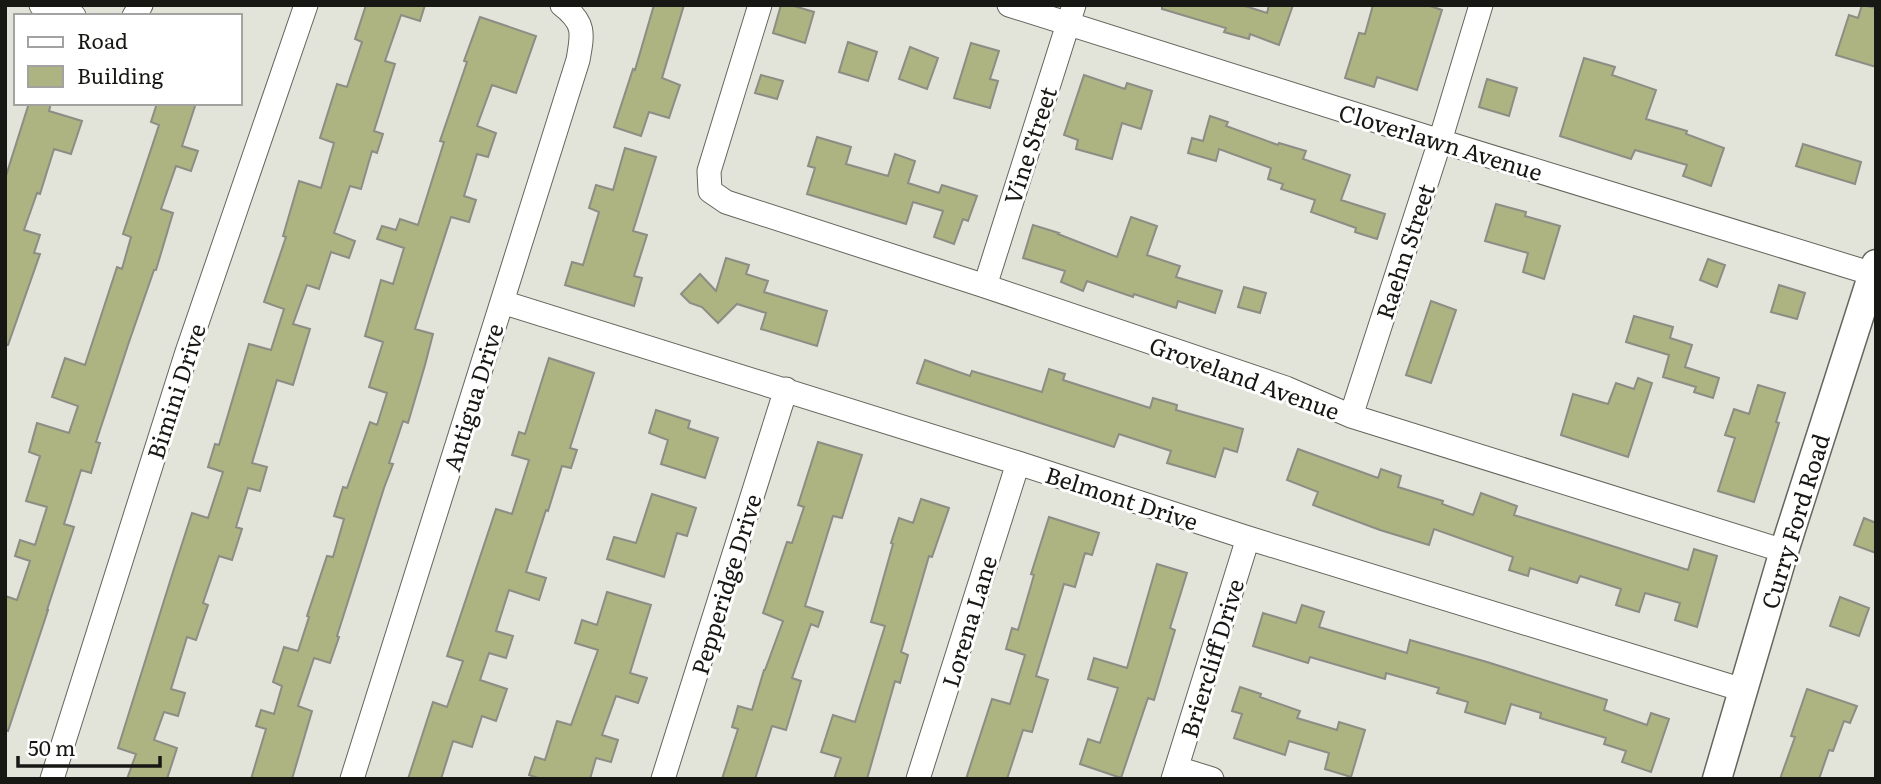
<svg xmlns="http://www.w3.org/2000/svg" width="1881" height="784" viewBox="0 0 1881 784" font-family="Literata,serif">
<style>
.building{fill:#adb381;stroke:#8c8d84;stroke-width:2}
.lines{fill:none;stroke-linecap:round;stroke-linejoin:round}
.minor-casing{stroke:#64655c;stroke-width:25}
.tertiary-casing{stroke:#64655c;stroke-width:31}
.minor{stroke:#fff;stroke-width:23}
.tertiary{stroke:#fff;stroke-width:28}
.labels{text-anchor:middle;dominant-baseline:central;stroke-width:6;stroke-linejoin:round;paint-order:stroke}
.street-label{font-size:23px;fill:#171714;stroke:#fff}
</style>
<rect width="100%" height="100%" fill="#e2e3d9"/>
<path class="building" d="M366,5H425L420,21L401,15L385,61L395,64L374,131L383,134L377,153L372,151L361,189L350,186L334,233L355,241L349,258L331,252L319,289L307,285L293,324L310,329L293,385L277,380L252,463L267,467L260,491L248,488L236,527L242,529L232,560L219,556L203,603L208,605L196,640L187,637L171,689L185,693L178,716L164,712L154,740L177,748L167,779H127L136,754L118,748L172,575L192,513L208,518L223,472L208,467L215,444L219,445L249,344L271,350L284,309L264,302L286,237L283,236L299,181L321,188L334,143L320,138L337,84L347,87L362,42L355,39Z
M654,5H684L662,78L680,85L669,118L649,112L641,136L614,127L633,69L635,70Z
M781,5H791L814,12L805,43L773,33Z
M1162,5H1242L1267,13L1269,5H1293L1279,45L1250,34L1249,39L1224,32L1226,28L1162,9Z
M1373,5H1427L1442,10L1417,90L1377,77L1374,87L1345,78L1359,33L1365,34Z
M1862,5L1876,8V67L1836,55L1849,15L1858,18Z
M480,17L536,36L516,93L492,85L477,126L496,133L488,157L477,154L464,196L476,200L469,222L451,217L427,291L415,329L433,334L425,365L408,423L403,421L389,463L393,464L384,488L337,636L339,637L330,663L314,658L298,706L312,711L292,779H251L266,729L256,726L261,710L274,714L282,686L273,682L284,647L298,651L309,617L307,616L327,556L333,557L344,519L334,516L343,487L347,488L370,422L377,425L387,393L369,387L383,342L365,336L381,280L393,284L404,248L377,239L382,226L396,230L400,219L418,225L444,142L440,141L467,62L464,61Z
M848,42L877,52L868,81L839,72Z
M971,43L999,51L990,79L998,81L990,108L954,98Z
M910,47L938,58L927,89L899,79Z
M1584,58L1615,67L1612,75L1656,90L1646,119L1687,131L1686,134L1724,148L1711,186L1683,176L1687,165L1635,150L1631,159L1560,136Z
M761,75L783,81L777,99L755,93Z
M1084,75L1125,89L1127,83L1152,91L1141,129L1122,123L1112,159L1076,149L1078,140L1064,135Z
M1487,79L1517,88L1509,116L1479,107Z
M29,103H51L49,111L82,121L71,154L54,149L40,194L37,193L24,230L40,235L34,253L40,254L8,345H5V179Z
M157,103H196L182,146L198,151L191,171L176,166L161,209L173,213L156,270H154L129,342L96,442L100,443L91,473L81,470L64,524L74,527L47,610H48L8,731L5,730V596L17,600L30,561L15,556L20,540L35,545L47,507L26,501L40,456L29,452L37,423L69,433L78,406L52,397L65,358L85,365L117,267L122,269L131,237L123,234L159,125L151,122Z
M1210,116L1228,122L1226,126L1278,145L1279,143L1306,151L1303,159L1350,175L1341,200L1385,214L1377,239L1355,232L1356,228L1311,212L1315,200L1281,189L1283,184L1268,179L1271,168L1219,149L1216,161L1188,153L1192,138L1203,141Z
M817,137L851,147L846,164L888,176L895,154L915,161L908,183L939,193L942,185L977,196L968,221L963,219L954,244L934,237L943,211L913,202L906,224L807,194L815,168L808,166Z
M1803,144L1861,162L1855,184L1796,166Z
M625,148L656,157L633,231L647,235L634,276L642,278L634,306L565,285L572,262L583,265L599,212L589,208L596,185L613,190Z
M1496,204L1526,212L1525,216L1560,226L1544,279L1523,272L1528,253L1485,241Z
M1131,217L1157,226L1147,255L1180,266L1176,277L1222,291L1215,313L1178,301L1176,308L1134,294L1133,297L1087,281L1083,291L1061,282L1065,271L1023,258L1033,225L1059,233L1058,234L1117,257Z
M726,258L749,265L746,274L768,281L764,292L827,311L817,346L761,329L766,313L737,304L718,323L702,307L690,303L681,294L700,274L716,291Z
M1708,259L1725,265L1717,287L1700,280Z
M1779,285L1805,293L1797,319L1771,312Z
M1244,287L1266,293L1260,313L1238,307Z
M1431,301L1456,310L1431,383L1406,375Z
M1634,316L1673,327L1670,338L1692,345L1685,367L1719,378L1713,398L1694,392L1696,387L1663,377L1669,355L1626,342Z
M549,358L594,373L570,448L577,450L571,468L562,466L548,511L546,510L526,572L546,578L539,600L509,590L496,631L513,636L506,658L489,653L480,680L507,689L496,721L482,716L472,747L453,741L441,779H408L433,702L447,707L463,661L447,656L496,509L512,514L529,460L512,455L519,432L525,434Z
M925,360L970,376L972,371L1042,392L1049,369L1065,374L1063,380L1150,408L1153,398L1177,405L1176,410L1243,429L1237,452L1224,448L1215,477L1167,463L1171,451L1119,434L1114,447L917,383Z
M1638,378L1652,383L1628,457L1561,435L1573,394L1608,404L1616,383L1634,389Z
M1758,385L1785,393L1776,422L1779,423L1754,502L1718,491L1735,438L1725,435L1734,409L1749,414Z
M656,410L690,421L688,428L718,438L705,478L661,464L668,440L649,433Z
M818,442L862,455L842,518L833,516L805,606L823,612L818,627L811,624L792,678L801,681L786,730L772,726L755,779H722L738,729L732,727L738,706L752,710L764,670H765L783,621L763,613L787,542L792,543L804,507L798,505Z
M1298,449L1378,478L1381,469L1401,476L1398,487L1443,501L1442,504L1473,515L1481,493L1517,506L1514,515L1688,570L1694,549L1717,556L1697,627L1675,620L1680,603L1645,593L1639,612L1616,605L1621,589L1580,576L1577,583L1530,568L1528,576L1509,570L1513,557L1434,529L1429,545L1380,530L1313,505L1318,492L1287,480Z
M652,494L696,508L687,536L677,533L664,577L607,559L614,537L636,543Z
M921,499L949,508L932,557L929,556L901,652L908,655L900,683L895,681L867,779H834L841,758L821,752L833,715L855,722L885,626L871,622L893,544L891,543L899,518L913,523Z
M1049,517L1099,533L1092,555L1085,553L1075,587L1064,584L1036,676L1048,680L1032,732L1023,730L1007,779H966L992,699L1010,704L1025,655L1006,649L1012,628L1018,630L1034,575L1031,574Z
M1864,518L1876,523V553L1854,545Z
M1157,564L1187,573L1170,628L1175,630L1154,700L1148,698L1121,778L1080,764L1088,739L1100,743L1118,688L1088,679L1094,658L1127,668Z
M607,592L651,605L630,673L647,678L638,703L616,696L602,735L618,740L611,762L596,758L590,779H541L529,775L535,757L545,760L557,721L571,725L598,650L575,643L582,620L597,625Z
M1840,597L1869,608L1859,636L1830,626Z
M1302,605L1324,612L1319,627L1407,653L1410,640L1487,662L1607,700L1604,710L1647,725L1651,713L1669,719L1651,772L1622,762L1626,751L1604,744L1606,738L1540,718L1541,713L1511,704L1505,724L1465,712L1468,702L1437,693L1439,688L1386,673L1385,679L1310,657L1308,663L1253,646L1263,613L1296,623Z
M1240,687L1261,694L1260,697L1300,711L1297,718L1337,730L1339,722L1365,730L1351,777L1325,769L1329,753L1289,741L1285,755L1234,738L1242,714L1232,711Z
M1807,689L1857,706L1850,723L1844,721L1833,751L1829,750L1819,779H1780L1795,737L1791,736Z"/>
<g class="lines">
<defs>
<path id="minor" d="M41,5L74,16
M760,5L709,171L710,191L726,202L985,286L1286,388L1351,416L1784,551
M1009,5L1440,141L1873,274
M134,16L141,5
M985,286L1074,5
M502,302L1018,463L1248,538L1743,690
M1351,416L1440,141L1481,5
M1177,768L1212,779
M52,779L187,352L306,5
M352,779L578,60C583,33 585,23 562,5
M663,779L786,389
M918,779L1018,463
M1173,779L1248,538"/>
<path id="tertiary" d="M1717,779L1784,551L1876,264"/>
</defs>
<use href="#minor" class="minor-casing"/>
<use href="#tertiary" class="tertiary-casing"/>
<use href="#minor" class="minor"/>
<use href="#tertiary" class="tertiary"/>
</g>
<g class="labels">
<g class="street-label">
<text transform="translate(1441 141) rotate(17)">Cloverlawn Avenue</text>
<text transform="translate(1029 145) rotate(-72)">Vine Street</text>
<text transform="translate(1404 251) rotate(-72)">Raehn Street</text>
<text transform="translate(1245 377) rotate(20)">Groveland Avenue</text>
<text transform="translate(175 391) rotate(-72)">Bimini Drive</text>
<text transform="translate(472 397) rotate(-73)">Antigua Drive</text>
<text transform="translate(1122 497) rotate(18)">Belmont Drive</text>
<text transform="translate(1794 521) rotate(-73)">Curry Ford Road</text>
<text transform="translate(725 584) rotate(-73)">Pepperidge Drive</text>
<text transform="translate(968 621) rotate(-73)">Lorena Lane</text>
<text transform="translate(1211 658) rotate(-73)">Briercliff Drive</text>
</g>
</g>
<rect width="1881" height="784" fill="none" stroke="#171714" stroke-width="14"/>
<rect x="14" y="14" width="228" height="91" fill="#ffffff" stroke="#a2a2a1" stroke-width="2"/>
<rect x="28" y="37" width="35" height="10" fill="#ffffff" stroke="#a2a2a1" stroke-width="2"/>
<text x="77" y="49" font-size="21" fill="#171714">Road</text>
<rect x="28" y="66" width="35" height="21" fill="#adb381" stroke="#a2a2a1" stroke-width="2"/>
<text x="77" y="84" font-size="21" fill="#171714">Building</text>
<path d="M18 756v10h142v-10" fill="none" stroke="#171714" stroke-width="3.5"/>
<text x="28" y="756" font-size="21" fill="#171714" stroke="#ffffff" stroke-width="5" paint-order="stroke">50 m</text>
</svg>
